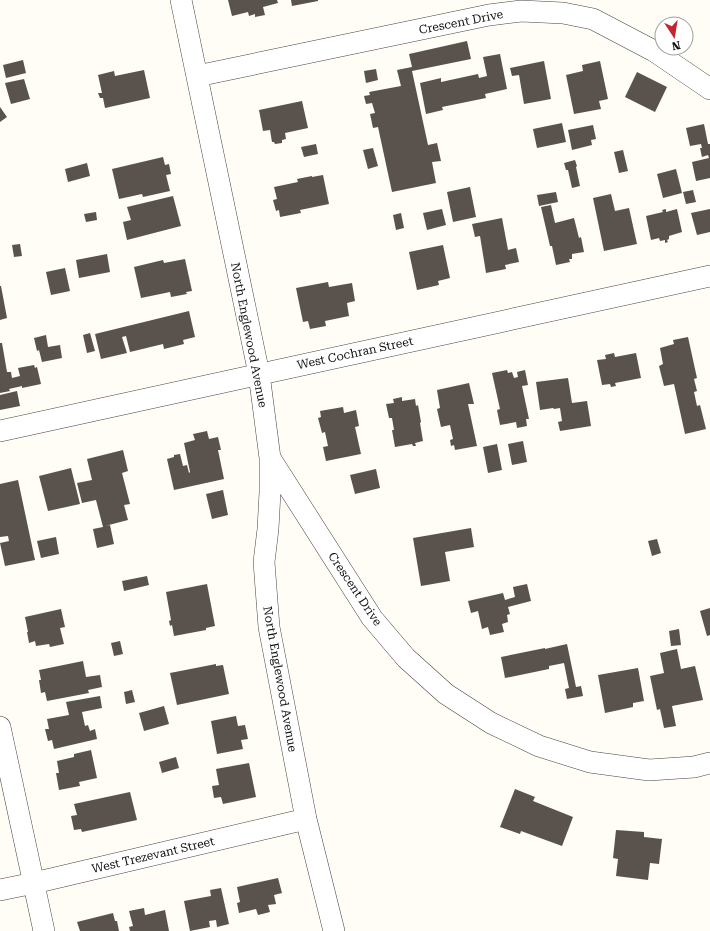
<svg xmlns="http://www.w3.org/2000/svg" width="710" height="931" viewBox="0 0 710 931" font-family="'Roboto Serif',serif">
<style>
.building{fill:#5a524d}
.lines{fill:none;stroke-linecap:round;stroke-linejoin:round}
.street-casing{stroke:#444;stroke-width:22}
.street{stroke:#fff;stroke-width:21}
.labels{text-anchor:middle;dominant-baseline:central;stroke-width:4;stroke-linejoin:round;paint-order:stroke}
.street-label{font-size:12px;fill:#111;stroke:#fff}
</style>
<rect width="100%" height="100%" fill="#fffdf5"/>
<path class="building" d="M228,0H277L278,3L263,7L265,15L255,17V14L249,16L248,12L232,16Z
M291,0H318V1L292,6Z
M467,41L471,59L412,71L428,145L437,143L441,161L432,162L436,183L392,192L378,127L373,128L370,114L375,113L372,103L366,104L364,96L370,95L369,92L401,86L397,70L412,67L409,54Z
M500,54L507,89L485,94L486,98L442,107L443,110L426,114L420,83L441,78V82L478,74L479,78L487,76L483,57Z
M23,60L26,73L6,78L3,65Z
M544,61L551,99L524,104L519,75L512,76L510,68Z
M600,61L608,99L599,101L601,109L574,114L566,75L583,71L582,65Z
M376,69L378,80L366,83L364,71Z
M144,70L150,98L105,108L103,98H100L98,93H102L98,75L114,71L115,76Z
M637,72L667,87L655,112L625,97Z
M24,79L30,99L11,104L5,83Z
M302,101L308,128L285,133L286,139L282,140V143L275,144L274,142H272L270,130L263,131L259,110Z
M0,107L7,117L0,122Z
M562,123L566,142L537,148L533,129Z
M704,124L708,144H710V178L696,181L692,162L709,158L708,155L702,157L700,148H702L701,144L690,146L686,128Z
M593,125L596,139L591,140L592,145L572,150L568,130Z
M316,144L318,154L304,157L301,147Z
M373,148L378,166L368,169L363,150Z
M623,150L628,171L619,173L614,152Z
M163,157L165,165L169,164L171,174L166,175L170,191L143,197L142,194L119,199L112,169Z
M575,160L577,166L576,167L580,186L572,188L568,170H566L564,163Z
M87,163L90,176L68,182L65,169Z
M676,169L682,193L663,198L657,174Z
M323,175L329,204L300,210L301,213L280,217L279,210L276,211L273,200L277,199L274,187L298,182L297,179L312,176V177Z
M470,187L476,217L453,222L447,192Z
M693,190L696,202L686,204L683,192Z
M556,192L558,202L539,206L537,195Z
M611,194L615,211L629,208L637,244L604,251L593,198Z
M173,196L181,226L127,240L123,222L131,220L127,207Z
M551,205L555,223L574,218L579,238L581,237L584,252L572,254V259H569L570,262L556,265L552,246H550L541,207Z
M442,209L446,225L427,230L423,213Z
M666,209V212L677,209L682,232L669,236V239L667,240L668,242L665,243V240L660,241L659,238L651,240L646,216L663,212L662,210Z
M710,209V232L697,235L691,213Z
M96,212L97,220L86,222L84,214Z
M401,213L404,228L396,230L393,215Z
M502,218L508,250L516,248L519,262L505,265L506,269L486,273L480,236L475,237L472,224Z
M20,244L22,256L14,257L12,245Z
M443,245L450,278L438,281L439,285L417,290L409,252Z
M107,254L110,272L79,278L76,260Z
M185,259L192,291L186,292L187,294L171,297L170,292L141,298L134,267L163,260L164,263Z
M65,268L70,291L51,295L46,272Z
M328,282L329,287L352,283L355,301L347,303L349,316L325,321L326,326L310,329L308,321L303,322L296,288Z
M0,286H1L7,318L0,320Z
M189,311L195,337L183,340L184,344L164,349L163,344L130,352L126,336L122,337L127,353L101,359L95,334Z
M90,333L95,351L87,353L83,335Z
M46,335L48,347L60,345L62,358L42,362L39,350L37,351L34,338Z
M688,337L697,378L694,379L697,391L694,392L697,406L700,405L706,429L685,434L674,384L664,386L659,366L663,364L660,348L674,344L673,340Z
M0,343H2L7,372H11L12,378L20,376L18,368L34,365L35,368L37,367L41,384L22,388V386L9,389L10,391L0,393Z
M614,353L615,357L636,353L641,378L615,383L616,386L611,387L610,384L602,385L597,360L606,359L605,355Z
M507,370L508,373L512,372L514,378L518,377L517,372L525,370L528,385L522,386L529,419H526L527,426L517,428L516,422L500,425L497,410L500,409L492,373Z
M568,378L572,403L587,401L591,426L560,431L558,422L562,421L560,408L554,409L553,408L540,410L536,382Z
M469,383L474,404H468L477,446L455,450L454,445L451,446L450,440L453,439L450,425L441,427L437,409L440,408L437,390Z
M17,391L20,406L0,410V395Z
M402,397V401L415,399L416,406L418,405L421,422L420,423L423,441L415,443L416,446H413L412,444L395,447L392,430H394L392,418H389L386,404L394,403L393,399Z
M343,407L344,413L356,410L359,426L355,427L361,454L326,461L323,447L328,446L325,432L322,433L318,418L321,417L320,411Z
M207,431L209,439L218,437L221,450H218L224,479L174,490L167,459L174,457V455L180,454L183,466L187,465L189,473L190,472L184,443L195,440L193,434Z
M523,441L527,462L512,465L508,444Z
M497,444L502,470L488,473L483,447Z
M123,450L128,471L122,473L130,504L124,505L128,520L105,526L110,525L114,544L97,548L93,529L103,527L96,500L82,503L77,483L92,480L87,459Z
M71,468L80,504L48,511L39,476Z
M376,469L380,488L355,494L350,475Z
M18,480L35,560L5,566L0,543L9,541L8,536L0,537V484Z
M223,490L228,515L212,519L206,494Z
M471,528L474,547L445,552L450,581L421,586L413,538Z
M56,537L59,554L41,558L37,541Z
M657,539L661,553L652,556L648,541Z
M147,576L149,585L124,591L122,581Z
M207,584L215,626L206,628V630L174,636L172,625L170,626L169,621L171,620L166,592Z
M527,584L531,601L508,607L510,614L507,615L508,622L502,624L504,632L490,635L488,627L482,629L478,611L471,613L468,601L503,593L505,600L515,597L513,587Z
M710,608V635L707,636L700,611Z
M61,609L65,627L60,628L64,644L50,647L49,644L36,646L35,641L29,643L27,632H28L25,617Z
M679,629L681,645L671,646L669,631Z
M120,641L123,654L114,656L111,643Z
M567,644L576,687L581,686L583,696L567,699L565,689L569,688L564,663L549,666V669L505,678L501,657L545,648V649Z
M677,649L681,669L695,666L703,700L672,706L676,726L664,728L660,709L657,710L650,676L664,673L660,653Z
M83,661L86,677L100,675L102,687L88,690L89,693L47,701L45,692L41,693L39,680H41L39,670Z
M216,664V666L223,665L229,694L177,705L170,673Z
M638,668L644,701L633,703V707L605,713L598,675Z
M132,690L135,702L126,704L124,692Z
M100,696L102,708L82,712L85,726L88,725L90,731L95,729L97,739L54,749L52,740L48,741L45,729H49L47,719L69,715L66,702Z
M164,706L169,724L144,731L139,713Z
M236,716L238,726L245,725L248,739L241,740L243,749L217,754L211,721Z
M91,750L97,778L79,782L80,786L59,790L56,773H59L57,761L74,757V754Z
M176,757L179,768L162,773L159,762Z
M249,763L256,797L223,804L221,797L214,798L212,786L219,785L216,769Z
M515,789L535,797L533,801L573,817L562,846L521,831L520,834L500,827Z
M130,792L137,820L82,832L81,829L74,830L71,816L77,815L74,804Z
M616,830L644,832V837L662,839L659,864L650,863L648,880L616,876L618,859L613,858Z
M278,878L282,893L274,895L276,904L268,905L270,912L258,915L256,909L239,913L237,903L240,902L237,887Z
M221,888L229,924L217,927L216,920L209,921L210,927L190,931L184,901L211,896L210,890Z
M144,908L145,915L165,910L169,931H130L129,927L133,926L129,911Z
M113,913L115,921H117L119,931H80L77,922Z"/>
<g class="lines">
<defs>
<path id="street" d="M181,0L259,374L270,458V492L268,529L264,562L269,627L306,819L334,931
M197,76L489,15L521,11L563,13L593,19L654,51L710,89
M0,431L710,276
M270,458L372,618L406,658L446,694L491,723L539,746L590,762L649,770L694,767L710,763
M0,727L44,931
M0,890L34,883L306,819"/>
</defs>
<use href="#street" class="street-casing"/>
<use href="#street" class="street"/>
</g>
<g class="labels">
<g class="street-label">
<text transform="translate(461 22) rotate(-11)">Crescent Drive</text>
<text transform="translate(249 335) rotate(79)">North Englewood Avenue</text>
<text transform="translate(355 353) rotate(-12)">West Cochran Street</text>
<text transform="translate(355 589) rotate(56)">Crescent Drive</text>
<text transform="translate(280 679) rotate(80)">North Englewood Avenue</text>
<text transform="translate(153 855) rotate(-13)">West Trezevant Street</text>
</g>
</g>
<g transform="translate(674 36) rotate(168)"><circle r="19" fill="#ffffff" stroke="#a0a0a0"/>
<path d="M0-3L7 15L0 10L-7 15Z" fill="#c4262e"/>
<text y="-6" font-size="11" font-weight="bold" text-anchor="middle" fill="#111111">N</text>
</g>
</svg>
